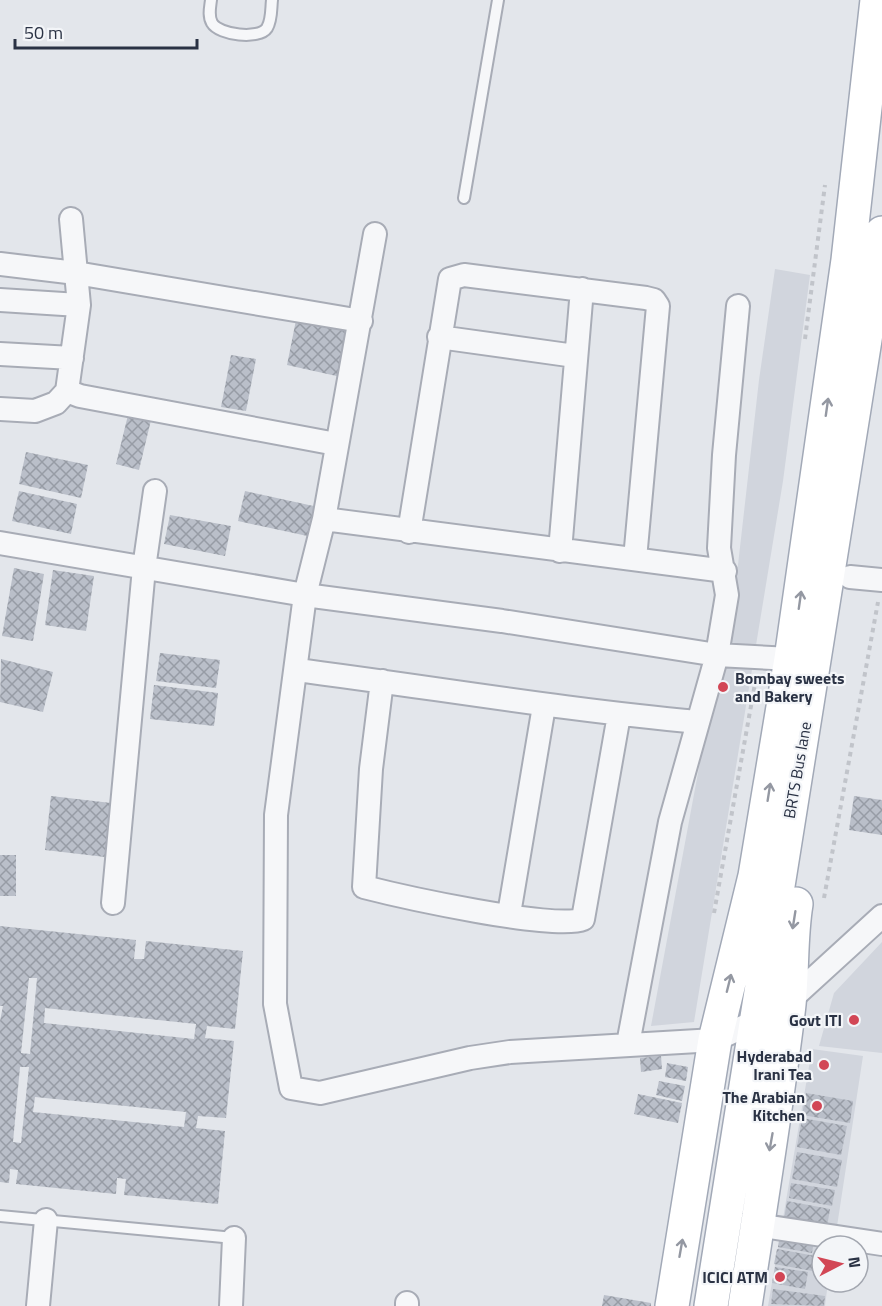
<svg xmlns="http://www.w3.org/2000/svg" width="882" height="1306" viewBox="0 0 882 1306" font-family="'Titillium Web',sans-serif">
<style>
.built{fill:#d1d5dd}
.building{fill:url(#building-cross-hatch);fill-rule:evenodd}
.lines{fill:none;stroke-linecap:round;stroke-linejoin:round}
.service-casing{stroke:#a8acb6;stroke-width:14}
.minor-casing{stroke:#a8acb6;stroke-width:26}
.primary-casing{stroke:#a2a9b7;stroke-width:36}
.path{stroke:#c1c4ca;stroke-width:4;stroke-dasharray:4.5 4.5;stroke-linecap:butt}
.service{stroke:#f6f7f9;stroke-width:10}
.minor{stroke:#f6f7f9;stroke-width:22}
.primary{stroke:#fff;stroke-width:33}
.oneway{stroke:#9498a2}
.poi-dot{fill:#d24655;stroke:#f3f5f8;stroke-width:2}
.labels{text-anchor:middle;dominant-baseline:central;stroke-width:4.5;stroke-linejoin:round;paint-order:stroke}
.poi-label{font-size:16px;font-weight:bold;fill:#2a3244;stroke:#f3f5f8;text-anchor:end}
.street-label{font-size:16px;fill:#2a3244;stroke:#f3f5f8}
</style>
<defs>
<pattern id="building-cross-hatch" width="8" height="8" patternUnits="userSpaceOnUse" patternTransform="scale(1.5)"><rect width="8" height="8" fill="#babfc9"/><path d="M0 0l8 8M0 8l8-8" fill="none" stroke="#979ca5"/></pattern>
</defs>
<rect width="100%" height="100%" fill="#e3e6eb"/>
<path class="built" d="M775,269L810,275L783,481L694,1022L651,1026L700,762L729,644L759,380Z
M882,942V1053L819,1046L834,993Z
M812,1049L863,1056L834,1246H822V1282H828L825,1306H768Z"/>
<path class="building" d="M296,320L351,332L341,377L287,365Z
M231,355L256,359L246,411L221,407Z
M129,411L152,416L139,470L116,464Z
M26,452L88,465L81,498L19,484Z
M19,491L77,504L71,534L12,521Z
M245,491L318,507L312,537L238,521Z
M170,515L231,526L225,556L164,544Z
M14,568L44,574L33,641L2,636Z
M53,570L94,576L86,631L45,625Z
M160,653L220,660L216,688L156,681Z
M1,659L53,672L43,712L0,702Z
M154,685L218,693L214,726L150,719Z
M51,796L111,803L105,857L45,850Z
M854,796L882,800V835L849,830Z
M0,855H16V896H0Z
M0,926L136,940L134,959H144L146,941L243,951L235,1029L207,1026L205,1038L234,1041L226,1118L198,1116L196,1128L225,1131L218,1204L124,1195L126,1179L117,1178L116,1194L16,1184L18,1170L10,1169L9,1183L0,1182V1021L3,1006H0ZM29,978H37L30,1054L21,1053ZM45,1008L196,1024L194,1039L44,1023ZM20,1067H29L21,1143L13,1142ZM35,1097L186,1112L184,1127L33,1112Z
M661,1056L662,1069L641,1072L640,1058Z
M667,1063L688,1067L686,1081L665,1077Z
M659,1081L685,1086L682,1101L656,1095Z
M806,1093L853,1101L850,1123L802,1115Z
M638,1094L682,1103L678,1123L634,1114Z
M802,1118L847,1126L841,1155L797,1147Z
M797,1152L842,1160L837,1187L792,1179Z
M791,1183L835,1190L832,1206L789,1198Z
M787,1201L830,1209L827,1227L784,1219Z
M780,1234L814,1241L812,1253L778,1247Z
M777,1249L821,1257L818,1272L774,1264Z
M775,1267L808,1272L805,1289L772,1283Z
M773,1289L825,1296L824,1306L771,1304Z
M604,1295L651,1303V1306H602Z"/>
<g class="lines">
<defs>
<path id="service" d="M211,0C210,8 208,16 212,23C219,35 259,40 267,28C272,20 271,8 272,0
M464,198L498,0
M0,1216L234,1238"/>
<path id="minor" d="M375,234L324,519L305,595L276,815L275,1004L291,1088L320,1093L470,1058L510,1052L715,1040L756,1021L789,1001L882,916
M0,264L76,273L71,219
M0,300L79,305
M439,337L575,356
M0,354L72,358
M67,391L80,396L336,444
M0,409L35,411L56,403L67,391L79,305L76,273L361,321
M324,519L725,571
M409,532L450,279L464,275L646,298L654,300L658,306L635,559
M0,543L305,595L502,621L717,655L791,659
M560,551L582,289
M850,577L882,580
M296,670C430,687 563,710 698,722
M382,681L371,769L364,887C399,896 555,931 583,919L619,715
M113,903L144,568L155,491
M509,914L544,706
M628,1044L670,822L717,655L727,595L719,548L724,455L738,306
M757,1225L882,1244
M407,1303V1306
M38,1306L46,1220
M231,1306L234,1238"/>
<path id="primary" d="M672,1306L715,1040L755,876L791,659L848,260L877,0
M711,1306L882,233
M745,1306C760,1208 776,1111 788,1013C793,976 790,940 796,904"/>
</defs>
<use href="#service" class="service-casing"/>
<use href="#minor" class="minor-casing"/>
<use href="#primary" class="primary-casing"/>
<path class="path" d="M805,339L825,185
M824,898L878,602
M714,913L756,678"/>
<use href="#service" class="service"/>
<use href="#minor" class="minor"/>
<use href="#primary" class="primary"/>
</g>
<defs><path id="oneway-shaft" d="M-6 0H5M1.5-3L5.5 0L1.5 3" fill="none" stroke-width="1.6" stroke-linecap="round" stroke-linejoin="round" transform="scale(1.5)"/></defs>
<g class="oneway">
<use href="#oneway-shaft" transform="translate(827 407) rotate(-82)"/>
<use href="#oneway-shaft" transform="translate(800 600) rotate(-82)"/>
<use href="#oneway-shaft" transform="translate(769 792) rotate(-81)"/>
<use href="#oneway-shaft" transform="translate(794 920) rotate(99)"/>
<use href="#oneway-shaft" transform="translate(729 983) rotate(-76)"/>
<use href="#oneway-shaft" transform="translate(771 1142) rotate(100)"/>
<use href="#oneway-shaft" transform="translate(681 1248) rotate(-80)"/>
</g>
<g class="poi-dot">
<circle cx="723" cy="687" r="6"/>
<circle cx="854" cy="1020" r="6"/>
<circle cx="824" cy="1065" r="6"/>
<circle cx="817" cy="1106" r="6"/>
<circle cx="780" cy="1277" r="6"/>
</g>
<g class="labels">
<g class="poi-label">
<text x="735" y="678" text-anchor="start">Bombay sweets<tspan x="735" dy="18">and Bakery</tspan></text>
<text x="842" y="1020">Govt ITI</text>
<text x="812" y="1056">Hyderabad<tspan x="812" dy="18">Irani Tea</tspan></text>
<text x="805" y="1097">The Arabian<tspan x="805" dy="18">Kitchen</tspan></text>
<text x="768" y="1277">ICICI ATM</text>
</g>
<g class="street-label">
<text transform="translate(797 770) rotate(-80)">BRTS Bus lane</text>
</g>
</g>
<g transform="translate(840 1264) rotate(83)"><circle r="28" fill="#f3f5f8" stroke="#a3a7b0" stroke-width="1.5"/>
<path d="M0-4.5L10 22L0 15L-10 22Z" fill="#d24655"/>
<text y="-9" font-size="16" font-weight="bold" text-anchor="middle" fill="#2a3244">N</text>
</g>
<path d="M15 39v9h182v-9" fill="none" stroke="#2a3244" stroke-width="3"/>
<text x="24" y="39" font-size="18" fill="#2a3244" stroke="#f3f5f8" stroke-width="4.5" paint-order="stroke">50 m</text>
</svg>
